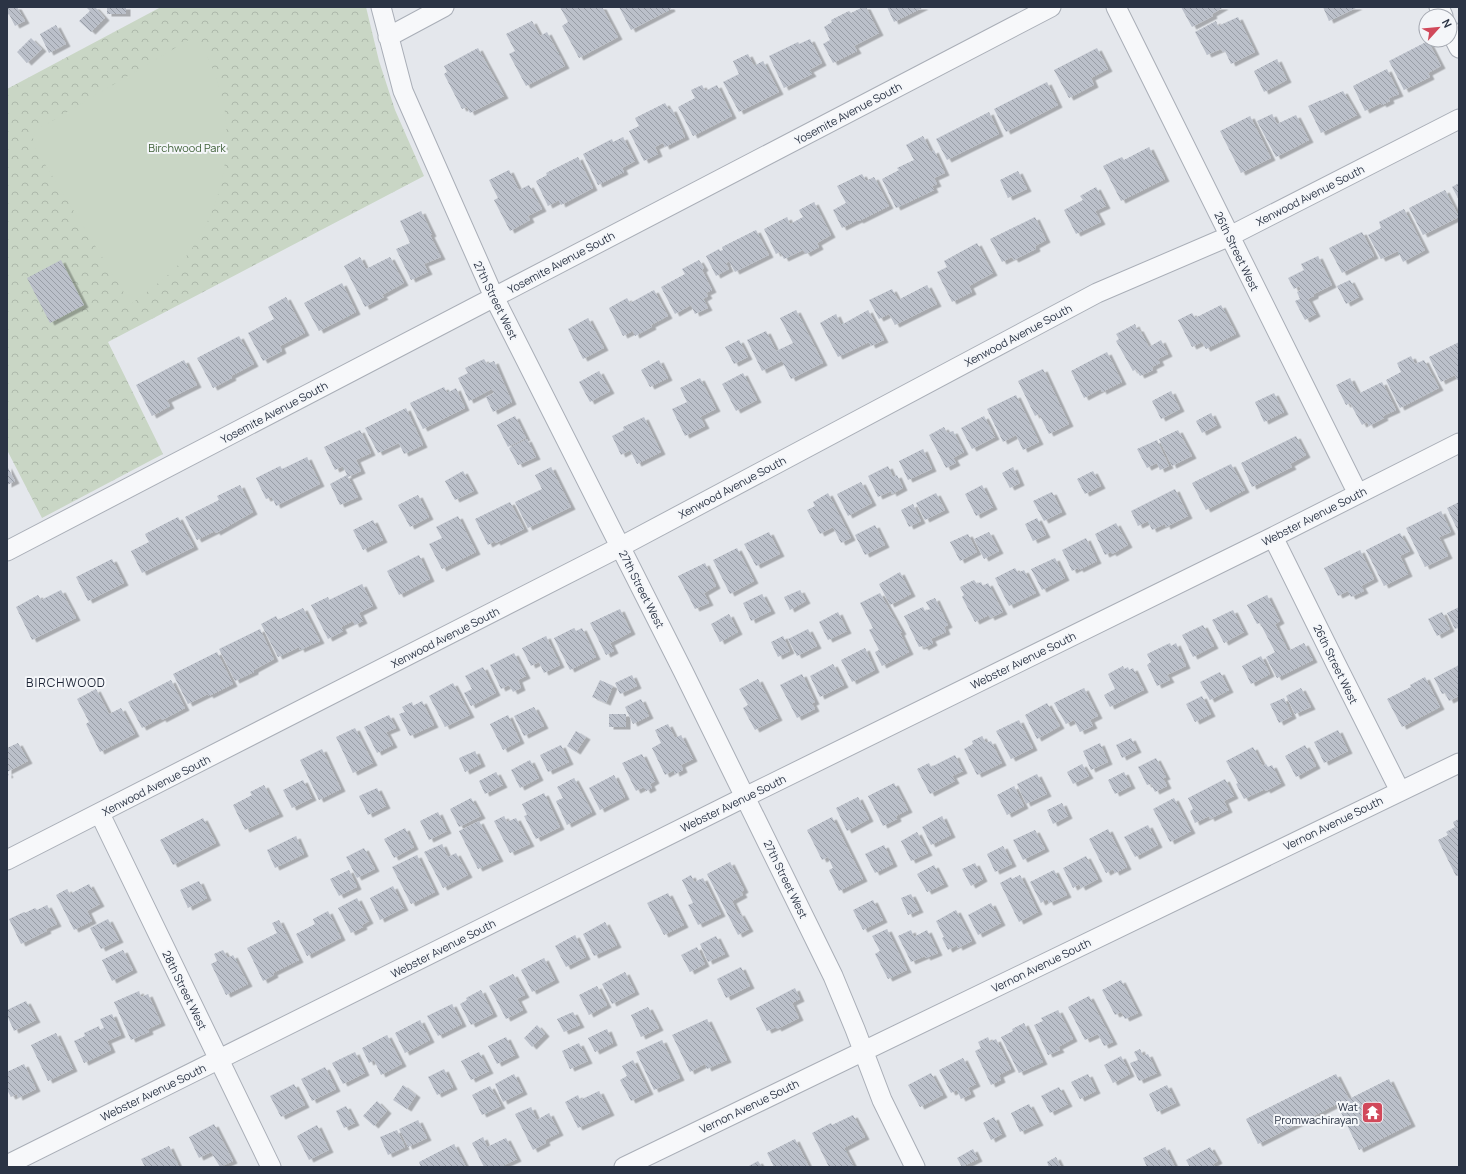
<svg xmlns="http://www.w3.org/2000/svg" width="1466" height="1174" viewBox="0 0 1466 1174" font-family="Manrope,sans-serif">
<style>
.forest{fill:url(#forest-crowns)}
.garden{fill:#c9d6c5}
.building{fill:url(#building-back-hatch);filter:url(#shadow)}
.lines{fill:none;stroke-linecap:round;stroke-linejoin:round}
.street-casing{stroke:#a9aeb7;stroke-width:21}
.street{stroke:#f7f8fa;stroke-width:19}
.labels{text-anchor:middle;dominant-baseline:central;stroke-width:4;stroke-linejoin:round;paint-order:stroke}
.street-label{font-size:11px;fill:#2b3445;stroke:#f4f6f9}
.park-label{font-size:11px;fill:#3f6138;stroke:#f4f6f9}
.poi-label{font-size:11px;fill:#2b3445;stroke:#f4f6f9;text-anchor:end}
.neighbourhood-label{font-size:12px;letter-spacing:1px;fill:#1d2536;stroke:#f4f6f9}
</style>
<defs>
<pattern id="forest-crowns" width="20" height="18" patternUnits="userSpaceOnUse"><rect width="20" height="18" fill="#c9d6c5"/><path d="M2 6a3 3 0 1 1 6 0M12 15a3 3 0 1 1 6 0" fill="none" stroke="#adb8ab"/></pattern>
<pattern id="building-back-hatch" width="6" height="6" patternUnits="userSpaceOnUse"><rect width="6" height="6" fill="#bbc0ca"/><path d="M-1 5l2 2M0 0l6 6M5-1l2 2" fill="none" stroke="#989da6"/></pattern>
<filter id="shadow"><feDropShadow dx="4.5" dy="2.5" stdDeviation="0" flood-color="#0004"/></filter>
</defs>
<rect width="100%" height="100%" fill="#e4e7ec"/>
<path class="forest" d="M161,7H366L379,61L395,110L424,176L108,342L163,454L42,518L7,450V89Z"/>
<path class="garden" d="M197,35C209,58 219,81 224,106C233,157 219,213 188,254C173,273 151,289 131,304L32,143L35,131Z"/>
<path class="building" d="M7,7H17L25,21L15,26L9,14L7,15Z
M86,7H95L105,18L91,32L79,21L90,11Z
M107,7H126V14H107Z
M560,7H602L618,37L579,58L562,26L568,22Z
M619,7H670L671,9L631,30Z
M863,7H866L879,33L854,46L857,51L833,63L823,44L830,40L824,27L832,22L831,20L849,11L851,13Z
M887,7H924L894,22Z
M1181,7H1224L1212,14L1213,16L1192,27Z
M1323,7H1358L1329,21Z
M1238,17L1255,52L1231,64L1225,51L1223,52L1221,49L1207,55L1195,32L1216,21L1218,26Z
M532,21L540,36L547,32L565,66L526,86L509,54L515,51L506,34Z
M56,25L66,44L49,53L40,34Z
M31,38L42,49L27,63L17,52Z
M810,39L822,63L809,70L812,74L784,88L769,56L798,42L799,44Z
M1428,41L1441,66L1428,73L1430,77L1404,90L1389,61Z
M478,48L504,96L470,113L467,107L462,109L444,74L447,72L444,66Z
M1097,48L1108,69L1091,78L1094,85L1069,98L1054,70Z
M748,54L754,66L763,61L779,92L739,112L723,82L739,74L733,61Z
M1277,59L1287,80L1264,92L1254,71Z
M1387,69L1399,94L1389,98L1390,101L1382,105L1381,103L1365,111L1353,86Z
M1047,82L1058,105L1006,132L994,109Z
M702,85L705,91L717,85L732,116L693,136L678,107L695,98L691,90Z
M1343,91L1357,115L1321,133L1308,106L1321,100V101Z
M665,103L669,110L672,109L685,137L665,147L663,143L655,147L658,154L644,161L629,131L639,126L635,118Z
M989,112L999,134L947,160L936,139Z
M1272,114L1277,124L1296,115L1309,140L1276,157L1257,121Z
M1250,116L1271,158L1241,173L1220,131Z
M923,136L931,152L934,150L945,173L934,178L937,184L932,186L934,190L896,208L882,179L899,170L897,168L914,160L906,145Z
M623,137L635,161L622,168L624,172L598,185L583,154L612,139L613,142Z
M1149,147L1165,179L1121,201L1103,166L1122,157L1124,160Z
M578,157L593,188L561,205L559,200L548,206L536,181L547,175L546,173Z
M509,170L519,190L529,185L542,209L528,216L530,220L510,231L494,200L498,198L489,180Z
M1018,171L1027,189L1008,198L1000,180Z
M862,174L866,181L874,177L889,206L859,221L858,220L842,228L833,210L846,203L837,186Z
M1459,183V200L1452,187Z
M1096,187L1106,206L1095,211L1101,222L1076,234L1064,210L1083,200L1080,196Z
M1445,190L1459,217L1423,235L1409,208Z
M814,202L831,235L817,243L819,247L806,254L803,250L784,259L780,252L776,254L764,229L787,217L790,224L803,217L799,210Z
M1404,209L1425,250L1403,262L1398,251L1381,259L1368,235L1381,228L1379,222Z
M421,211L432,234L430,235L441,257L424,264L428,272L411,280L396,249L410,243L400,221Z
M1035,217L1046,240L1035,246L1036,249L1014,260L1012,257L1002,262L990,239Z
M756,230L769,255L735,272L729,261L726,263L729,269L716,276L706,256L719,249L720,251L723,250L722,247Z
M1362,232L1374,256L1342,273L1329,248Z
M977,243L993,273L969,286L972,292L952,302L937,272L947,267L944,261Z
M1318,256L1332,285L1314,294V296L1308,299L1316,314L1305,320L1295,301L1300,299L1297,292L1301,290L1299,286L1294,289L1288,278L1304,270L1301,264Z
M360,257L366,269L390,257L404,283L382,295L384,297L365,307L344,266Z
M61,260L84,305L50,323L27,278Z
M699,260L704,268L702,270L712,290L706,293L708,296L703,299L708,308L695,314L691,305L675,314L661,287L685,274L682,269Z
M1350,280L1359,297L1346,304L1337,286Z
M342,283L356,312L319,331L304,303Z
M927,285L937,304L895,325L889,314L879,319L869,300L892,289L898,300Z
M654,290L668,316L651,325L652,327L635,336L633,331L623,336L609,308L627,298L630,303Z
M286,297L305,333L280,346L282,351L263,361L248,333L274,319L268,307Z
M1221,305L1236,334L1206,349L1202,342L1192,347L1178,320L1192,313L1195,318Z
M796,310L823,363L791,379L782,361L762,371L747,340L766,331L776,351L793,343L780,318Z
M868,310L884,340L871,346L869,342L838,357L820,323L836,314L841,325Z
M588,318L604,348L583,359L568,329Z
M1135,324L1137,329H1139L1149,347L1161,340L1168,354L1158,359L1160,363L1152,367L1153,370L1140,376L1136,369L1133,371L1116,341L1119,339L1116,334Z
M239,336L254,364L231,376L232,378L213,388L197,358Z
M739,340L748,357L734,364L725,347Z
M1459,342V379L1457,380L1455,375L1441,382L1429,357Z
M1107,352L1122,382L1102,392L1101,389L1084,398L1071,371Z
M1411,356L1415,364L1424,360L1439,388L1400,408L1386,380L1401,372L1397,363Z
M484,359L487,364L494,361L512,402L493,412L486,397L494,393L492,389L469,401L458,378L468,373L465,368Z
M184,360L197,385L167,400L170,406L152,416L136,385Z
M659,360L668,378L650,387L641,370Z
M1043,369L1069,424L1049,434L1039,414L1035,416L1018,381Z
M599,371L610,391L590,402L579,382Z
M743,373L757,400L736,411L722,384Z
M700,378L716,409L700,417L705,426L685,436L672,409L687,402L680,388Z
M1350,378L1358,394L1382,382L1396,410L1383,416L1384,418L1369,426L1367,422L1362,425L1350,403L1346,405L1336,385Z
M444,387L447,393L456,388L465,408L423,429L410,403Z
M1171,391L1180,409L1161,419L1152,401Z
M1274,393L1284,412L1264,422L1255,402Z
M1016,395L1039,442L1023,450L1016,435L1003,442L987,409Z
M406,408L423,445L404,454L399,443L378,453L365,428Z
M1211,413L1217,425L1202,433L1196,421Z
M515,416L526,438L508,447L497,425Z
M984,416L995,437L972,449L961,428Z
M644,417L661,452L637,464L630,450L621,455L612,436L624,430L623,427Z
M944,427L947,433L953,431L964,452L953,458L956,463L946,468L929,435Z
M360,430L371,453L356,460L361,471L348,477L358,497L340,505L330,484L347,475L343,466L335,470L324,447Z
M1178,430L1192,456L1172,466L1159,439Z
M1296,436L1306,455L1290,464L1292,467L1252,487L1241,463Z
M527,439L536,457L518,465L509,448Z
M1157,440L1169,466L1160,470L1157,463L1147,468L1137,449Z
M923,449L932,469L908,480L899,461Z
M307,457L320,484L276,506L272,497L266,499L256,478L280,466L282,469Z
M1231,464L1245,490L1206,510L1192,483Z
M7,466L15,481L7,485Z
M888,466L893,477L897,475L903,488L892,494L891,491L878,497L868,476Z
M551,467L571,507L528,528L515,502L542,489L535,475Z
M1013,467L1020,483L1010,488L1002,473Z
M463,471L474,491L455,500L445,481Z
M1093,471L1101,486L1085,494L1077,479Z
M861,482L872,503L848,516L837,494Z
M240,485L253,512L216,533L215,531L197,540L185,517L219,500L217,496Z
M982,485L993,507L976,516L965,494Z
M1175,489L1188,516L1166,527L1165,524L1152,530L1148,521L1138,526L1131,511Z
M1052,492L1062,512L1044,521L1033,501Z
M828,493L851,538L841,543L833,527L820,534L807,510L815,506L813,502Z
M936,493L945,510L925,520L916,503Z
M418,495L429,517L410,527L398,505Z
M510,502L524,529L496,543L495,541L488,545L475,519Z
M1459,502V533L1447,508Z
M913,504L921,521L909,527L901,510Z
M1441,511L1451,532L1439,537L1448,556L1425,567L1406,528Z
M458,516L476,552L442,569L429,544L442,538L436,527Z
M178,517L194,547L142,573L131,551L149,542L145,534Z
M1037,518L1046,535L1033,541L1025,524Z
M373,520L383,540L363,550L353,530Z
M1116,523L1128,545L1112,554L1111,552L1105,555L1095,534Z
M875,525L885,545L865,555L855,535Z
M769,532L780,554L756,566L744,544Z
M989,532L999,551L984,559L974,539Z
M1400,533L1410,551L1400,556L1408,574L1384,586L1366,550Z
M968,534L977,552L960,561L950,542Z
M1086,538L1097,561L1079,570L1078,568L1072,571L1062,550Z
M737,548L754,581L730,594L713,560Z
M1360,550L1374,579L1361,586L1364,591L1351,597L1348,591L1338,596L1324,568Z
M419,555L430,579L399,595L387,571Z
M1055,558L1065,578L1042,590L1031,569Z
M112,559L124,583L88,601L76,577Z
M705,563L716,586L704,593L709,603L695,609L678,576Z
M1015,568L1018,573L1024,570L1036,593L1009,606L995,578Z
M900,572L911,594L890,605L879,584Z
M974,580L977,584L981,582L983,586L988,583L1003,612L990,618L989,615L975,622L962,597L964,595L960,587Z
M362,584L373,606L359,613L363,621L355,625L353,621L341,627L343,631L328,639L311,605L328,597L329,600Z
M61,590L76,618L32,640L16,607L38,595L41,600Z
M800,590L806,601L790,610L784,597Z
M880,593L902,632L900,633L909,652L882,666L875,652L879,650L869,630L873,628L860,603Z
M762,594L771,611L751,621L743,603Z
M1267,595L1280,621L1275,624L1288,651L1304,643L1313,660L1277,678L1266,657L1275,652L1260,623L1257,624L1247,605Z
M935,598L948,625L944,627L946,632L931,639L933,643L924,648L923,646L919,647L904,616L923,607L925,611L930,609L926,602Z
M1459,607V627L1455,629L1447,613Z
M303,608L320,641L300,650L299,647L278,657L261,624L276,616L278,620Z
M620,609L631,632L610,643L614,651L606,655L590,623Z
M1233,610L1244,632L1224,643L1212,620Z
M838,612L847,631L828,640L819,622Z
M1442,612L1450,629L1437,636L1428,619Z
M729,614L738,632L720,642L711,624Z
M1203,625L1214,646L1193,657L1182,635Z
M574,628L576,631L582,628L596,657L570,670L554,638Z
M260,629L274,659L254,670V672L235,681L219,649Z
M808,629L817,646L797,656L788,639Z
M546,636L560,665L544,673L539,662L531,666L522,648Z
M783,636L790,651L778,657L771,642Z
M1170,643L1171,646L1176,643L1186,666L1167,675L1170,680L1157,686L1147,665L1151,662L1147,654Z
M865,648L875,670L852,682L841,660Z
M217,652L233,684L209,696L208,694L188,704L173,674Z
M514,653L526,676L518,680L521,688L513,692L509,685L501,689L490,665Z
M1261,656L1270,674L1251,684L1242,666Z
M833,664L844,685L820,697L810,676Z
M1459,665V696L1449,701L1445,693L1442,694L1434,678Z
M1123,666L1124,669L1128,667L1129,670L1133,668L1144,690L1110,707L1104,695L1115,689L1108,674Z
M483,667L496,693L471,706L464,693L472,689L465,676Z
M1220,672L1229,690L1210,700L1200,682Z
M802,674L815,702L812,703L815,709L797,718L780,685Z
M632,675L637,686L620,694L615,683Z
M1425,677L1440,707L1402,727L1387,699L1411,687L1410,685Z
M758,679L778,718L755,730L743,708L748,705L739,689Z
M171,680L185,708L162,720L161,718L142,728L128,702Z
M600,680L613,686L606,703L592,697Z
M453,683L470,715L445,727L429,696Z
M1084,688L1098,716L1090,720L1093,726L1080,732L1074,720L1066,724L1054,703Z
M1301,688L1311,707L1295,714L1286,696Z
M96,689L109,714L121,708L135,734L100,752L86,724L89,722L77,699Z
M1202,696L1211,714L1195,722L1186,704Z
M1284,698L1292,716L1279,723L1270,704Z
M641,699L649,716L633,724L625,707Z
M422,701L434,725L410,736L399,714L405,712L402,707L412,702L413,706Z
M1047,703L1060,726L1037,739L1025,715Z
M534,707L544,726L524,736L514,716Z
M609,714H626V727H609Z
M389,715L396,728L386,732L393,745L377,753L364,727Z
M508,715L520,741L503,750L490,724Z
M1019,720L1033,748L1011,759L996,731Z
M668,724L675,738L681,735L693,759L681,765L683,770L675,774L674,770L665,775L652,748L661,743L655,730Z
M355,728L373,763L353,773L336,737Z
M1338,730L1348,751L1324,763L1314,742Z
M576,731L586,737L576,752L567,746Z
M982,736L986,743L991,741L1002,763L977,775L964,749L973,744L972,741Z
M1131,738L1137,750L1122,758L1116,745Z
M18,743L28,761L7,772L9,775L7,776V748Z
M1100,743L1108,762L1091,770L1083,751Z
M561,745L569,762L548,772L540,755Z
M1305,745L1316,766L1296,777L1285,756Z
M1253,747L1263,766L1266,764L1268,767L1272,765L1281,783L1266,791L1265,789L1244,799L1236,784L1238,783L1226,761Z
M322,749L341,789L319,800L300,760Z
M475,751L481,764L465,772L459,758Z
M642,754L655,781L650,784L652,788L646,791L644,787L636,791L622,763Z
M955,755L963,771L952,776L955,781L930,794L917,769L929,763L931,767Z
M1156,758L1166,777L1163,778L1167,786L1155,792L1151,784L1147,785L1138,767Z
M530,760L539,778L520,788L511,770Z
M1082,764L1089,776L1073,784L1067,772Z
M496,772L503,785L485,794L479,781Z
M1124,772L1131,786L1115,794L1108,780Z
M1037,774L1047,794L1026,804L1017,784Z
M614,775L625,797L600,810L589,788Z
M574,778L592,812L567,825L556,801L563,798L557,787Z
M1225,779L1234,796L1224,801L1228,810L1210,819L1209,816L1195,823L1190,811L1193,809L1188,798Z
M303,780L312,798L292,808L283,790Z
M894,783L908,810L896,816L897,819L883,826L868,796Z
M264,785L279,814L245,830L233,805L252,795L250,792Z
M1014,786L1024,806L1007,815L997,795Z
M377,788L386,806L368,815L359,796Z
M544,793L560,827L536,839L524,816L527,815L522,804Z
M858,797L869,819L847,831L836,808Z
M471,798L481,816L459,827L450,809Z
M1174,798L1191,831L1170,842L1153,809Z
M1062,803L1068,816L1053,824L1047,810Z
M438,812L447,831L429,840L420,821Z
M504,816L507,822L516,818L530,844L510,853L494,821Z
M942,816L951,835L931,845L922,827Z
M832,817L863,879L839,891L829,870L833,868L828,857L822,860L807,830Z
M203,818L216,843L173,865L160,840Z
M1459,819V875L1456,876L1438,840L1448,835L1446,832L1455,827L1453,822Z
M479,821L499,859L478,869L459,831Z
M1148,825L1158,845L1135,857L1124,837Z
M405,828L414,847L394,858L384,839Z
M1108,829L1127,867L1115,873L1113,869L1106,873L1089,839Z
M1035,830L1045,849L1023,860L1013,840Z
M917,832L928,853L911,861L901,841Z
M296,836L304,854L275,868L267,850Z
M442,844L448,857L456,853L468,875L443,888L424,852Z
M884,845L893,864L875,873L865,854Z
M1003,846L1012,864L995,872L987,854Z
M364,848L375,869L357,878L346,857Z
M417,855L435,892L411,904L392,867Z
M1086,856L1098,879L1081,888L1079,884L1073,888L1063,868Z
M730,862L744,890L741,892L743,895L732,901L738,914L740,913L749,929L738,935L707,874Z
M975,863L983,879L971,886L962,869Z
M934,865L944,884L927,892L917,874Z
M349,870L357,887L339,896L330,879Z
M1054,870L1067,895L1049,903L1047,899L1041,903L1030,882Z
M691,875L694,882L703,878L721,914L698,925L688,905L693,903L682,880Z
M1020,875L1038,912L1019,922L1000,883L1011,877L1012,879Z
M199,881L207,898L188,908L180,890Z
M89,884L100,904L87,911L92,921L74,930L56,895L67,889L70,894Z
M393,886L404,908L380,920L370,898Z
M668,893L684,925L664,935L647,903Z
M911,894L919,910L908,915L901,898Z
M357,898L369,921L362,925L363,927L351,933L338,908Z
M873,900L883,920L863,930L853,910Z
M991,903L1001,923L978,935L968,915Z
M47,905L57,924L46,929L47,931L21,944L9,919L24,912L25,913L35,908L37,910Z
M956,910L972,941L958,948L957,945L948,950L942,938L944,937L936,921Z
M328,911L341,938L307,956L296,934L315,924L313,919Z
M108,919L119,940L101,949L90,928Z
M279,920L299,960L273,973L274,975L263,981L247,948L277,933L272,923Z
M605,922L617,945L594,956L583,934Z
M887,929L907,970L888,979L875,954L880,951L872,936Z
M911,930L914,937L927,930L938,953L926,958L925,956L911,962L898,936Z
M575,935L586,957L566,967L555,946Z
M716,936L725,954L708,962L700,944Z
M697,947L705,964L690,972L681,955Z
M123,950L133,970L112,981L102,960Z
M223,950L228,958L233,955L248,984L226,995L211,964L217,961L214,954Z
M544,958L555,980L532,992L521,970Z
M741,967L750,986L726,998L717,979Z
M625,972L635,992L612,1004L602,984Z
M513,974L525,995L517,999L523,1010L506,1019L489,986Z
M1121,980L1138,1013L1125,1019L1121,1012L1115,1015L1102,990Z
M597,986L607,1005L589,1015L579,995Z
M795,988L800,999L792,1003L799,1018L777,1029L776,1027L767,1031L756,1008Z
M481,990L493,1014L471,1025L460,1004L467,1000L466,998Z
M139,991L141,997L148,994L161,1023L148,1029L149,1032L131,1040L114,1002Z
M1089,996L1113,1042L1104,1046L1098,1034L1085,1040L1068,1007Z
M26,1001L36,1020L14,1031L7,1015V1010Z
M452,1004L462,1024L438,1036L427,1016Z
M648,1007L659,1028L641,1037L631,1015Z
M1058,1010L1073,1039L1058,1047L1060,1050L1048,1055L1034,1025L1043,1021L1041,1018Z
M573,1012L580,1025L564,1032L557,1019Z
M112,1014L121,1035L107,1041L111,1050L84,1063L74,1041L85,1036L84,1033L99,1026L100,1030L104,1028L100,1019Z
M707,1019L727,1060L707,1069L705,1064L690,1072L672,1035Z
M420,1020L430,1040L405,1053L395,1033Z
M1024,1023L1043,1062L1019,1073L1001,1037L1013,1031L1012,1029Z
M537,1025L545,1034L532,1047L524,1038Z
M607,1029L613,1043L595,1052L588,1038Z
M56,1033L73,1069L48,1081L31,1045Z
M387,1035L402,1064L381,1075L374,1060L369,1063L362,1048Z
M506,1037L515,1055L497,1064L488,1046Z
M988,1037L990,1042L996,1039L1011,1069L999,1075L1001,1080L991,1085L975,1051L981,1048L978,1042Z
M662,1040L680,1078L654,1090L636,1052Z
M579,1043L588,1061L570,1069L562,1051Z
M1140,1049L1143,1056L1148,1054L1157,1073L1139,1081L1130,1063L1138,1060L1134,1052Z
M355,1052L365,1073L343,1084L332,1063Z
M479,1052L489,1071L471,1080L461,1061Z
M1121,1056L1130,1074L1113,1083L1104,1065Z
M963,1058L976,1084L968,1088L971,1094L961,1099L957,1090L951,1093L939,1070Z
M633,1060L649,1092L631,1101L620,1080L627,1076L622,1066Z
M24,1064L36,1089L18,1098L17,1094L11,1097L7,1090V1072Z
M325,1067L336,1089L312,1101L301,1079Z
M444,1069L453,1087L437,1095L428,1077Z
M931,1073L943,1095L920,1107L908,1085Z
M514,1074L523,1092L503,1102L495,1084Z
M1088,1074L1096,1091L1080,1099L1071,1082Z
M1336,1074L1349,1099L1389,1079L1411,1124L1359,1150L1337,1104L1258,1144L1246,1119Z
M294,1084L305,1105L281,1117L270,1096Z
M403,1085L416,1095L407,1109L393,1100Z
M1167,1085L1176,1103L1157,1112L1149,1094Z
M490,1086L501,1106L482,1115L472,1095Z
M1059,1087L1068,1104L1050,1113L1041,1096Z
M599,1091L610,1113L578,1128L565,1102L578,1095L580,1100Z
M377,1101L387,1111L374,1126L363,1116Z
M1029,1104L1039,1123L1020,1132L1011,1113Z
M346,1106L355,1123L344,1128L336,1111Z
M531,1107L537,1120L549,1113L559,1133L545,1140L546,1143L533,1150L515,1114Z
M853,1115L865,1137L844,1148L854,1167H829L812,1133L831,1123L832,1125Z
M994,1117L1002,1134L991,1140L983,1123Z
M418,1120L427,1138L408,1147L399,1129Z
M214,1124L233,1161L220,1167L211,1152L199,1158L189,1137Z
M317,1125L329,1150L309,1160L297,1136Z
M397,1130L405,1147L388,1155L380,1137Z
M483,1137L487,1147L506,1138L517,1159L500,1167H484L472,1143Z
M795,1139L809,1167H774L767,1153Z
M454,1144L466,1167H421L419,1162Z
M169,1146L179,1167H145L141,1159Z
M1165,1147L1175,1167H1147L1143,1158Z
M1210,1147L1218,1161L1213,1164L1215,1167H1190L1186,1160Z
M973,1149L978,1159L962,1167L957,1158Z
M1056,1157L1061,1167H1049L1047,1162Z
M758,1161L762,1167H747Z"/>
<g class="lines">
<defs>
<path id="street" d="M381,7L403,91L494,297L683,671L833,976L855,1029L882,1100L915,1167
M1116,7L1358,494
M1439,7L1443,16
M1450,30L1459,48
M388,37L444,7
M1273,537L1336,664L1400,791
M7,551L1051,7
M100,814L271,1167
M7,860L620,547L1097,293L1230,236L1459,119
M7,1165L745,797L1273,537L1459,443
M624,1167L1459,763"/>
</defs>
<use href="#street" class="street-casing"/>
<use href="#street" class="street"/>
</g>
<defs>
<symbol id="temple-square" viewBox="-11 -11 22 22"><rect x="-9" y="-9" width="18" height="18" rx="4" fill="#d1495b" stroke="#f4f6f9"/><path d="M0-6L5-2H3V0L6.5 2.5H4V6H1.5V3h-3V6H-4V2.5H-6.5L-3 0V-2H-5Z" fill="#fff"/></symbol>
</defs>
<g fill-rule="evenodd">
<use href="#temple-square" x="1360" y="1100" width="25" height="25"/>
</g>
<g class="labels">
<g class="street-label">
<text transform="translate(848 113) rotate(-28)">Yosemite Avenue South</text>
<text transform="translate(1310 195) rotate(-27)">Xenwood Avenue South</text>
<text transform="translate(1237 251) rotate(64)">26th Street West</text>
<text transform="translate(561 262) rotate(-28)">Yosemite Avenue South</text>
<text transform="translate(496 300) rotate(64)">27th Street West</text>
<text transform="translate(1018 335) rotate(-28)">Xenwood Avenue South</text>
<text transform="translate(274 412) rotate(-28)">Yosemite Avenue South</text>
<text transform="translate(732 487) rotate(-28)">Xenwood Avenue South</text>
<text transform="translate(1314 516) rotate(-27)">Webster Avenue South</text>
<text transform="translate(642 589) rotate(63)">27th Street West</text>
<text transform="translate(445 637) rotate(-27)">Xenwood Avenue South</text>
<text transform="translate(1023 660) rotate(-26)">Webster Avenue South</text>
<text transform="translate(1336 664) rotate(64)">26th Street West</text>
<text transform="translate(156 785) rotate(-27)">Xenwood Avenue South</text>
<text transform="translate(733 803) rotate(-26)">Webster Avenue South</text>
<text transform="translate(1333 823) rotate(-26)">Vernon Avenue South</text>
<text transform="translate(786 879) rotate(64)">27th Street West</text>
<text transform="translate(443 948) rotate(-27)">Webster Avenue South</text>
<text transform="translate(1041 965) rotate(-26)">Vernon Avenue South</text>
<text transform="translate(185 990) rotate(64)">28th Street West</text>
<text transform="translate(153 1092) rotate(-26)">Webster Avenue South</text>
<text transform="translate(749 1106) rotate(-26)">Vernon Avenue South</text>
</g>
<g class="park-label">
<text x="187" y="147">Birchwood Park</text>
</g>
<g class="poi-label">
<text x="1358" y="1106">Wat<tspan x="1358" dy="13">Promwachirayan</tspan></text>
</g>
<g class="neighbourhood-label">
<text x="66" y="682">BIRCHWOOD</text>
</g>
</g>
<rect width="1466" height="1174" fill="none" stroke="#2b3445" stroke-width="16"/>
<g transform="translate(1438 28) rotate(63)"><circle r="19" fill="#f4f6f9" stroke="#a4a8b1"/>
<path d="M0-3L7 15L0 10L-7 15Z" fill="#d1495b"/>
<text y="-6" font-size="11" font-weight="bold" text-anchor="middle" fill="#2b3445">N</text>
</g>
</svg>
